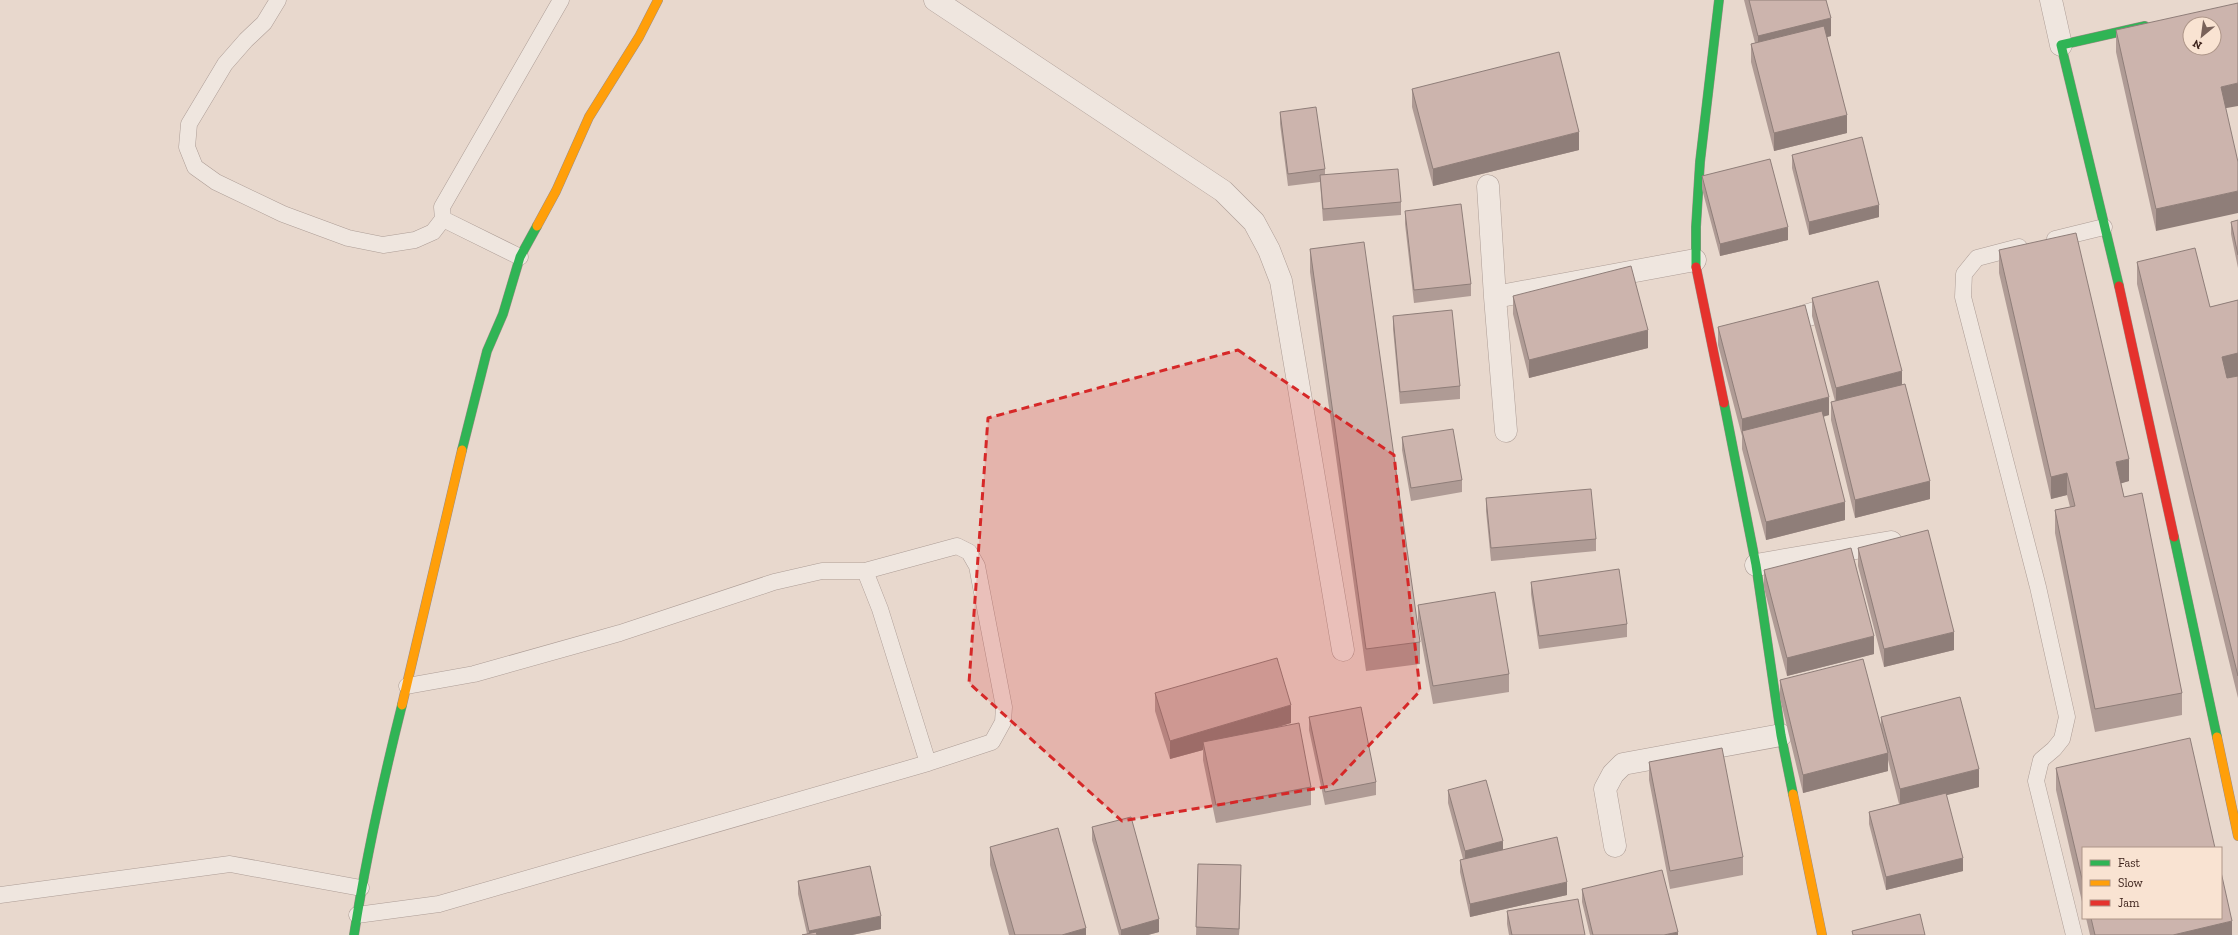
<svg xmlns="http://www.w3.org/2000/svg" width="2238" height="935" viewBox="0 0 2238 935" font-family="'Zilla Slab',serif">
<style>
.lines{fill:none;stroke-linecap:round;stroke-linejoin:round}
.lane-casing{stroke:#ad9d96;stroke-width:17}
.street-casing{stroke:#ad9d96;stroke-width:23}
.fast-casing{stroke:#9d8d86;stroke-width:10}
.slow-casing{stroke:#9d8d86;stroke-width:10}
.jam-casing{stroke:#9d8d86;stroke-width:10}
.lane{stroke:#efe6df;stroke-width:16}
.street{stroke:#efe6df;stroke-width:22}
.fast{stroke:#30b455;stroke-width:9}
.slow{stroke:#ff9f0a;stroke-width:9}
.jam{stroke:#e5322d;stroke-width:9}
.wall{fill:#af9b95}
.shaded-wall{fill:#8f7e79}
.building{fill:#ccb4ad;stroke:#8f7e79;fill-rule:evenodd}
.marked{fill:#d62828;fill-opacity:0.2;stroke:#d62828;stroke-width:3;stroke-dasharray:8 5;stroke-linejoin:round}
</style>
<rect width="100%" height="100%" fill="#e8d8cd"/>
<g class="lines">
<defs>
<path id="lane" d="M278,0L264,23L246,40L225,64L189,124L187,147L195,167L216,182L283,214L348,238L383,245L415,240L433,232L443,219
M2055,239L2104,227
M2019,247L1977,258L1964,274L1963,297L2038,587L2067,717L2062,739L2054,749L2041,760L2036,781L2074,935
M520,257L443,219L442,207L561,0
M407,686L474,674L620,633L774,582L822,571H865
M0,895L230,864L361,888
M357,915L439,904L928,763L992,742L1003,722L1004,707L977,566L969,552L957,546L865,571L880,609L928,763"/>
<path id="street" d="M935,0L1223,191L1254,222L1269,250L1281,281L1343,650
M2051,0L2061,45
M1488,186L1495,297
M1779,324L1841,305
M1506,431L1495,297L1695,260
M1756,565L1891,542
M1615,846L1605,789L1613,774L1623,764L1781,735"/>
<path id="fast" d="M1696,267V227L1700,162L1719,0
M2119,286L2061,45L2145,26
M1724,403L1756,565L1781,735L1793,794
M462,450L487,351L503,314L520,257L537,226
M2174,537L2217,737
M354,935C366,857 383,781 402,705"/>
<path id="slow" d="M537,226L556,191L589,117L639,37L658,0
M402,705L462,450
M2217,737L2238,836
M1793,794L1822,935"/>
<path id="jam" d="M1696,267L1724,403
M2119,286L2174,537"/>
</defs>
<use href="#lane" class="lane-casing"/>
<use href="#street" class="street-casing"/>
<use href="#fast" class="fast-casing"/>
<use href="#slow" class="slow-casing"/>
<use href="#jam" class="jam-casing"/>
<use href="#lane" class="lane"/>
<use href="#street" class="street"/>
<use href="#fast" class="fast"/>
<use href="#slow" class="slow"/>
<use href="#jam" class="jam"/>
</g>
<path class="wall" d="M1744,0H1826L1831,36L1827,37L1847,133L1774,151L1751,62V44L1755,43Z
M2116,30L2226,108L2156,231L2116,52Z
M1412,89L1579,150L1433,186L1412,107Z
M1280,112L1325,169V175L1401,202V215L1323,221L1320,182L1288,186L1280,124Z
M1792,155L1879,217L1809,235L1792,168Z
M1702,176L1788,240L1720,256L1702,189Z
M1405,211L1471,284V296L1414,303L1405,224Z
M2238,220V268L2231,234V222Z
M1310,249L1420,642V664L1366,671L1310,272Z
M1999,250L2129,481L2121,483L2124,497L2182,693V715L2095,732L2055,533V510L2070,507L2067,495L2051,499L1999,273Z
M2137,262L2210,307L2238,300V698L2137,284Z
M1513,296L1648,348L1529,378L1513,314Z
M1812,298L1902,385L1930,499L1855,518L1831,420V402L1835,401L1812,316Z
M1393,316L1460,386V399L1400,404L1393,329Z
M1718,327L1829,415L1823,417L1845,520L1766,540L1742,449V436L1718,345Z
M1402,437L1462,480V492L1411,501L1402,450Z
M1486,498L1596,539V551L1491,561L1486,511Z
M1858,548L1954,650L1884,667L1858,566Z
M1764,570L1874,654L1787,676L1764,588Z
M1531,582L1627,624V637L1539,649L1531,594Z
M1418,605L1509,674V692L1433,704L1418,623Z
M1780,680L1881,728V717L1979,787L1946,795L1963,871L1886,890L1869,824V812L1899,804L1888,760V771L1803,793L1780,698Z
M1155,693L1291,723L1278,727L1311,787V805L1216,823L1203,760V750L1170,759L1155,711Z
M1309,717L1376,782V795L1325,805L1309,730Z
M1649,762L1743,857V875L1670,889L1649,780Z
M2056,768L2083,848V906L2056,790Z
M1448,790L1503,850L1567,895L1470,917L1460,872V860L1463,859L1448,803Z
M1092,827L1159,932L1148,935H1119L1092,840Z
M990,847L1086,935H1009L990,865Z
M1198,864L1241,878L1239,935H1196Z
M798,881L881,929L852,935H802L807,934L798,894Z
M1582,889L1678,935H1590L1582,902Z
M1507,911L1585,935H1509L1507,924Z
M2086,918H2221L2232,935H2090Z"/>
<path class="shaded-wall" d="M1831,18V36L1758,54V36Z
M2238,83V106L2221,109V87Z
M1847,115V133L1774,151V133Z
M1579,132V150L1433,186V169Z
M2238,191V213L2156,231V209Z
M1879,205V217L1809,235V222Z
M1788,227V240L1720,256V244Z
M1648,330V348L1529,378V360Z
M2238,353V376L2222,380V357Z
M1902,371V389L1836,406V388Z
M1829,397V415L1744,437L1742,432V419Z
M2129,459V481L2116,485V462Z
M2067,473V495L2051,499V477Z
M1930,481V499L1855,518V500Z
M1845,502V520L1766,540V522Z
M1954,632V650L1884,667V649Z
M1874,636V654L1787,676V658Z
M1291,705V723L1204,749L1203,742V750L1170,759V741Z
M1888,753V771L1803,793V775Z
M1979,769V787L1900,807V789Z
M1503,841V854L1465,863V851Z
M1963,858V871L1886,890V877Z
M1241,865V878L1239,935V929Z
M1567,882V895L1470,917V904Z
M881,916V929L852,935H809V931Z
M1159,919V932L1148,935H1121V930Z
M2232,921V935H2173Z
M1086,928V935H1062Z
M1678,932V935H1664Z"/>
<path class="building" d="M1749,0H1826L1831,18L1758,36Z
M2238,3V83L2221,87L2238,162V191L2156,209L2116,30ZM2190,24H2214V48H2190Z
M1824,26L1847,115L1774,133L1751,44Z
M1559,52L1579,132L1433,169L1412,89Z
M1316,107L1325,169L1288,174L1280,112Z
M1862,137L1879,205L1809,222L1792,155Z
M1770,159L1788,227L1720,244L1702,176Z
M1398,169L1401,202L1323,209L1320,175Z
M1461,204L1471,284L1414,290L1405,211Z
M2238,220V255L2231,222Z
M2076,233L2129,459L2116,462L2124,497L2142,493L2182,693L2095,709L2055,510L2075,506L2067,473L2051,477L1999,250Z
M1364,242L1420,642L1366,649L1310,249Z
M2195,248L2210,307L2238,300V353L2222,357L2227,378L2238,376V676L2137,262Z
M1631,266L1648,330L1529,360L1513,296Z
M1878,281L1902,371L1836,388L1812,298Z
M1805,305L1829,397L1742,419L1718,327Z
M1452,310L1460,386L1400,392L1393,316Z
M1905,384L1930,481L1855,500L1831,402Z
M1822,411L1845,502L1766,522L1742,431Z
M1453,429L1462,480L1411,488L1402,437Z
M1591,489L1596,539L1491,548L1486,498Z
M1928,530L1954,632L1884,649L1858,548Z
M1851,548L1874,636L1787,658L1764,570Z
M1619,569L1627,624L1539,636L1531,582Z
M1495,592L1509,674L1433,686L1418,605Z
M1277,658L1291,705L1170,741L1155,693Z
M1863,659L1888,753L1803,775L1780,680Z
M1960,697L1979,769L1900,789L1881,717Z
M1361,707L1376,782L1325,792L1309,717Z
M1299,723L1311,787L1216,805L1203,742Z
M2190,738L2215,848H2083V883L2056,768Z
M1722,748L1743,857L1670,871L1649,762Z
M1486,780L1503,841L1465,851L1448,790Z
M1946,793L1963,858L1886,877L1869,812Z
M1131,817L1159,919L1121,930L1092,827Z
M1058,828L1086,928L1062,935H1015L990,847Z
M1557,837L1567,882L1470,904L1460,860Z
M1198,864L1241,865L1239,929L1196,927Z
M870,866L881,916L809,931L798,881Z
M1662,870L1678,932L1664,935H1593L1582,889Z
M2221,872L2232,921L2173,935H2095L2091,918H2221Z
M1578,899L1585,935H1512L1507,911Z
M1920,914L1925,935H1853L1852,931Z
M816,932L817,935H802Z"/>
<path class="marked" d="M1238,350L1394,455L1420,691L1331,786L1122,821L969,683L988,418Z"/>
<rect x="2082" y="847" width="140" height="72" fill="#f9e3d2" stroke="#ae9689"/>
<rect x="2090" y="860" width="20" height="6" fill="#30b455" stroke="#ae9689"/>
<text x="2118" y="867" font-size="12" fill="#3d231c">Fast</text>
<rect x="2090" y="880" width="20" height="6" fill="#ff9f0a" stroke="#ae9689"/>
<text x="2118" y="887" font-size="12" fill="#3d231c">Slow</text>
<rect x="2090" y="900" width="20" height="6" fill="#e5322d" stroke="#ae9689"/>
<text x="2118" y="907" font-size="12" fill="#3d231c">Jam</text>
<g transform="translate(2202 36) rotate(209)"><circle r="19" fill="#f9e3d2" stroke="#ae9689"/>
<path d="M0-3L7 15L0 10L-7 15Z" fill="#79625a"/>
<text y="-6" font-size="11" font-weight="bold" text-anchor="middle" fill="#3d231c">N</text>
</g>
</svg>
